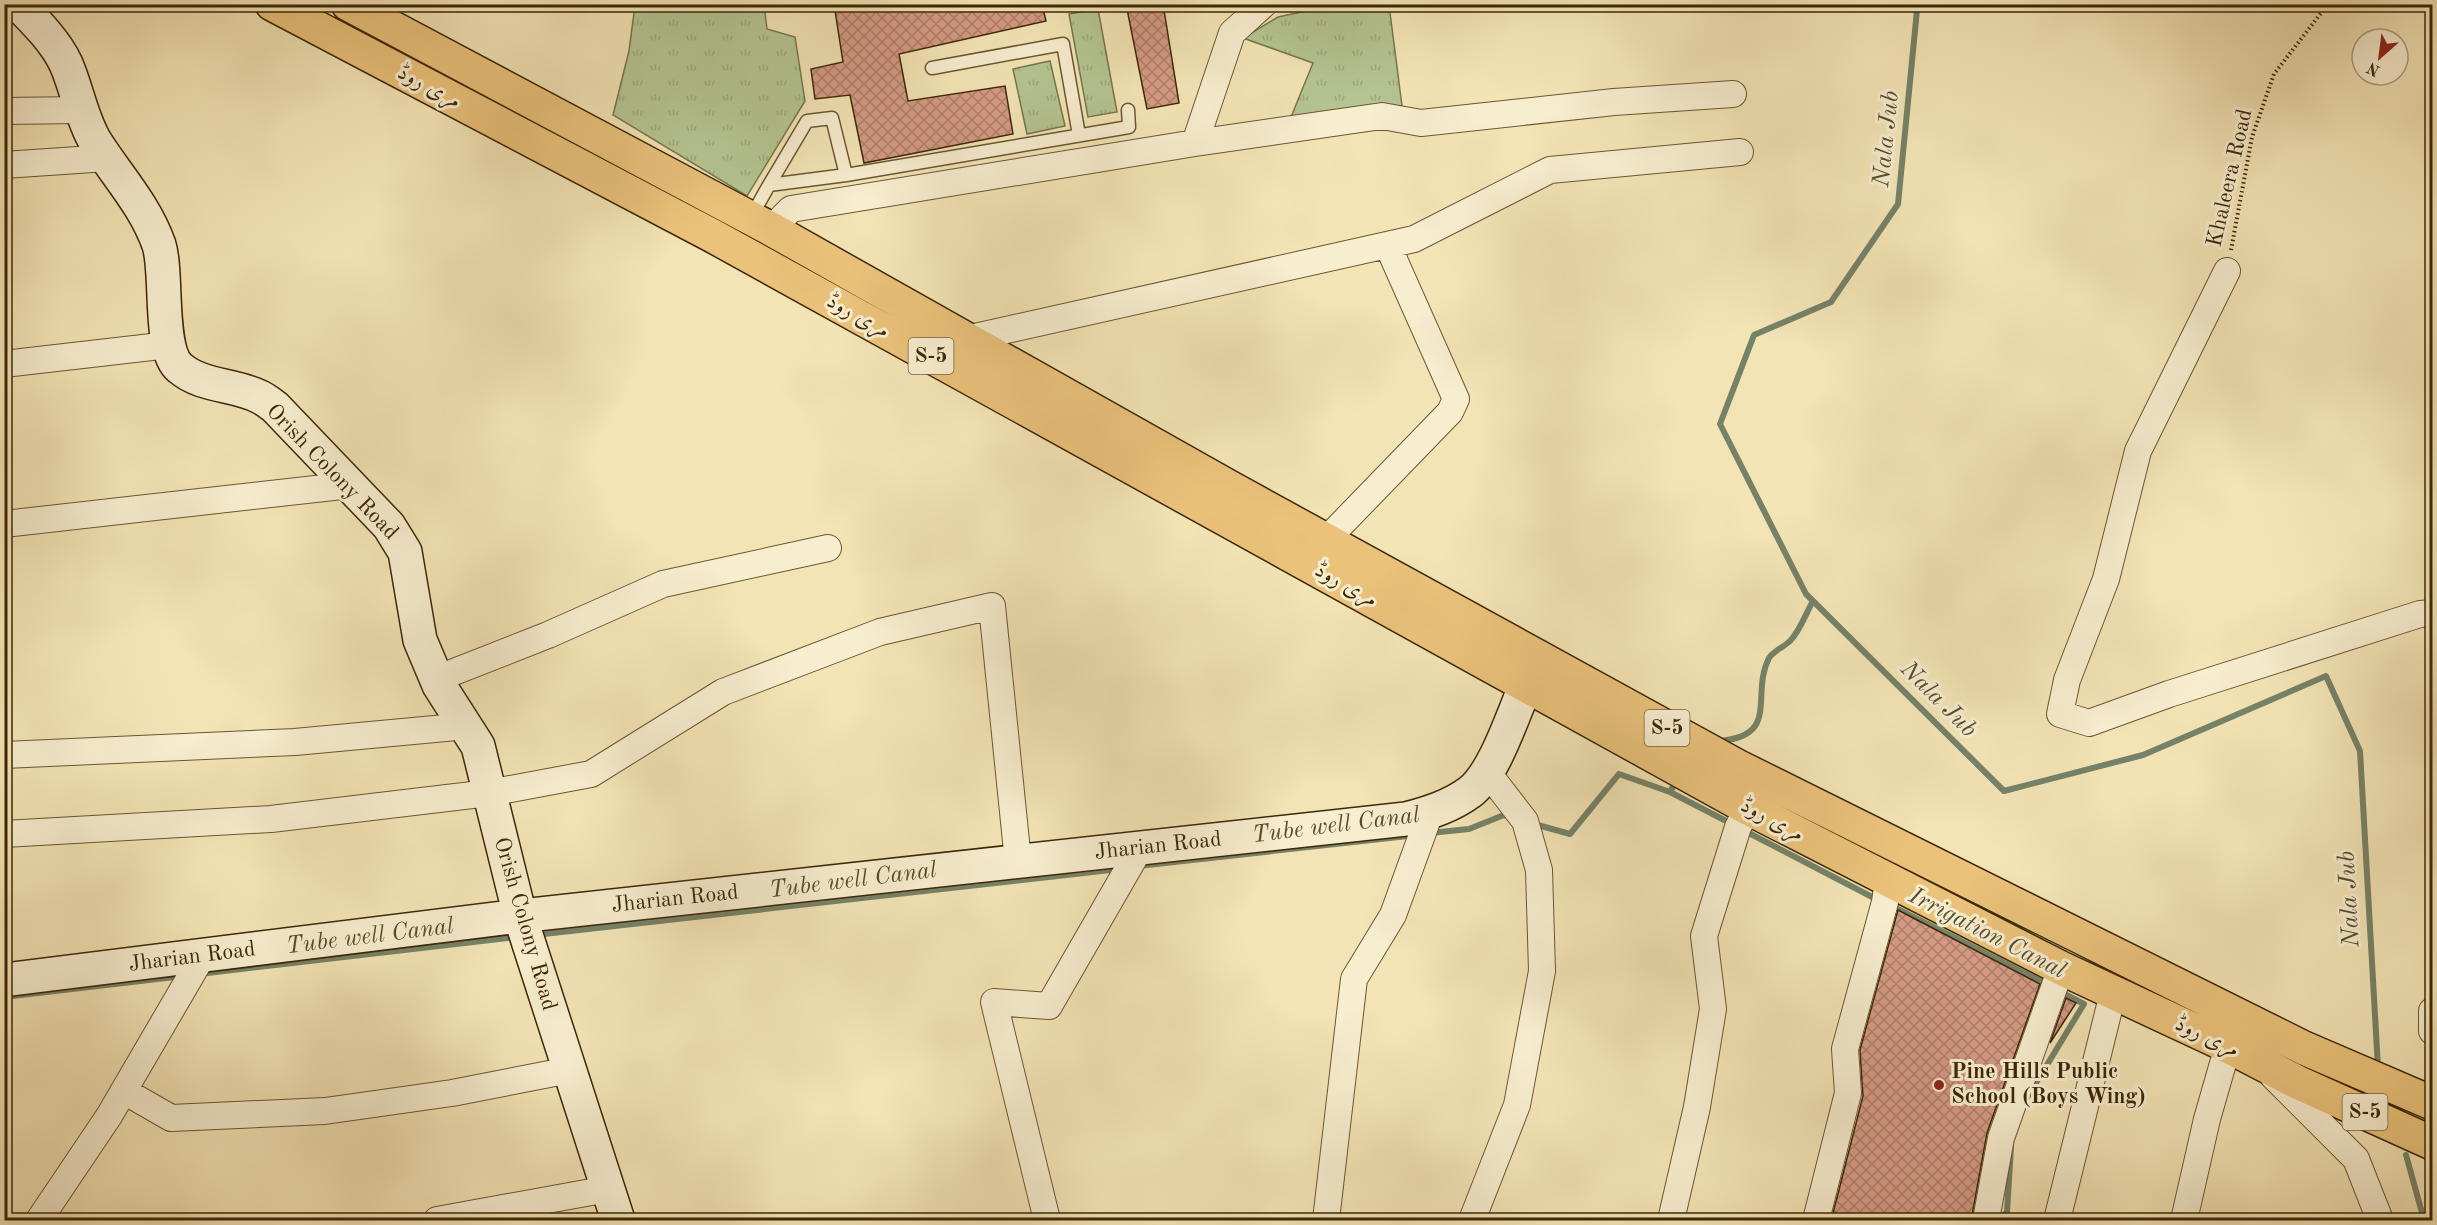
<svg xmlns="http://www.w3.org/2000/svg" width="2437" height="1225" viewBox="0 0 2437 1225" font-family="'Old Standard TT',Amiri,serif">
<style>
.grass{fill:url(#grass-tufts);stroke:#78764c;stroke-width:1.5}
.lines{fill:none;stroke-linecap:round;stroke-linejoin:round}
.stream{stroke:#768268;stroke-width:6}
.building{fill:url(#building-cross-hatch);stroke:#3c2707;stroke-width:1.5}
.lane-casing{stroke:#6a5632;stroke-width:15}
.street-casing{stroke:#6a5632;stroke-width:28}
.secondary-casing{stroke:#3c2707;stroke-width:36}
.primary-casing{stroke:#3c2707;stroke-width:36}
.path{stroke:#3c2707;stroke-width:4;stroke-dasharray:1.5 3;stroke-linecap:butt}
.lane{stroke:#f7edcf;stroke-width:12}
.street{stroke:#f7edcf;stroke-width:26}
.secondary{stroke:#f7edcf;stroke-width:33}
.primary{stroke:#eac27a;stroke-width:33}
.poi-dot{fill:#8f2418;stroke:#f7edcf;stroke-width:2}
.labels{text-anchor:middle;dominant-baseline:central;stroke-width:6;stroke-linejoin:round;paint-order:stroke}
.shield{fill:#f7edcf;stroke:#746243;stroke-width:1.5}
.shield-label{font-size:21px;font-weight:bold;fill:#3c2707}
.street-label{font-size:22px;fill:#3c2707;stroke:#f7edcf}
.poi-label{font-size:22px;font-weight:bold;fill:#3c2707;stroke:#f7edcf;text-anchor:start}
.water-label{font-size:24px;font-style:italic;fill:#544d2f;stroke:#f7edcf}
</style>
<defs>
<pattern id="grass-tufts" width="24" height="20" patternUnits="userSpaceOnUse" patternTransform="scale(1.5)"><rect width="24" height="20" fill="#b4c592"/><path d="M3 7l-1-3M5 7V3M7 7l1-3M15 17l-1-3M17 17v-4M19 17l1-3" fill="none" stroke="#9ca97c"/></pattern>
<pattern id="building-cross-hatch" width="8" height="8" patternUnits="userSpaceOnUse" patternTransform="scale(1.5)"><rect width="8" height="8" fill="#d59a84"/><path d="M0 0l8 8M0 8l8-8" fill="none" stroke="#ae7e6a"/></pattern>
</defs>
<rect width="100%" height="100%" fill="#f3e4b5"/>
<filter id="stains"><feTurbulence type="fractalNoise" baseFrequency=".00333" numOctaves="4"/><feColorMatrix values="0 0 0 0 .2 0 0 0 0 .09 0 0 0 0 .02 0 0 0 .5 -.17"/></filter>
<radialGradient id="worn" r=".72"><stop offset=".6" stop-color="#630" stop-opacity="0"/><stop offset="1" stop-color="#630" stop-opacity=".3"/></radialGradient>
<path class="grass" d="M635,5H764L767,29L795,37L805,101L747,196L613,115L629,51Z
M1334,5H1389L1402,106H1365L1289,122L1313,63L1243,38L1278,17Z
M1098,9L1117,112L1088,117L1069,14Z
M1050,61L1065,126L1027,134L1013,69Z"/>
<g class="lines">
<path class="stream" d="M1919,4L1917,10L1898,204L1831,302L1754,335L1720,424L1806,594L2004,791L2143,755L2326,676L2360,751L2378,1068
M1719,741C1781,736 1750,695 1769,658C1773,651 1784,647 1790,641C1800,631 1806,613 1813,601
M1676,781L1670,792L1732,824
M1534,824L1570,834L1619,774L1670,792
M1743,830L1878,900
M1430,833L1469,829L1504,815L1512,818
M1138,866L1417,835
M1890,905L2050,986
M535,935L1119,869
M199,974L516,937
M4,997L183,976
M2028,1096L2084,1004L2059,991
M2406,1155L2424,1220
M1999,1220L2007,1212L2011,1147"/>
</g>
<path class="building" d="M834,4H1042L1046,21L899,54L908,101L1005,86L1013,134L864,163L850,95L815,99L811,69L843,62Z
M1126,4H1163L1179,103L1147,109Z
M1898,910L2040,984L1987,1133L1971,1221H1831L1863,1096L1860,1050Z
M2066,998L2076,1003L2050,1043Z"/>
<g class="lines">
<defs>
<path id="lane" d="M932,68L1063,44L1079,135
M769,185L807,121L832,118L846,175
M751,217L769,185L846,175L1129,127L1128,110"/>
<path id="street" d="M4,111L81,110
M1195,143L1232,33L1264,4
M4,165L107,158
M771,229L791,209L1195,143L1382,116L1421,123L1614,102L1733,94
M2227,271L2138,451L2106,579L2067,680L2060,714L2089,723L2169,694L2420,614L2432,613
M966,339L1414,239L1550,170L1740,152
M4,364L169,345
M4,524L351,485
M1326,540L1450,412L1456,399L1388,246
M436,679L548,635L663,584L828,548
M4,755L295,742L467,726
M4,834L271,819L489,793L591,774L723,692L880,632L992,606L1018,861
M2432,1011V1031
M2273,1076L2356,1159L2380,1220
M124,1091L171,1118L325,1111L452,1093L570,1070
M39,1220L109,1116L203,955
M437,1220L608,1189
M1047,1220L994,1002L1049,1006L1140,848
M1326,1220L1354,979L1393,915L1430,813
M1472,1220L1517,1105L1542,971L1539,870L1525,821L1488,773
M1671,1220L1697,1107L1713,1009L1704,936L1738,827L1748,808
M1816,1220L1848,1093L1845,1049L1885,902L1888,880
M1986,1220L2001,1138L2061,968
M2057,1220L2113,993
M2184,1220L2207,1119L2228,1046"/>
<path id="secondary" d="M18,4C35,21 56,42 66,64C77,89 81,117 95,141C117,176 145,205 159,245C168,274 158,350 180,368C202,387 235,384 260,397C266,400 271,404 275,407L389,526L405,552L420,640L439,685L478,746L520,916L618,1220
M4,980L520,916L1406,819C1429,813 1451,806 1470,792C1495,773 1513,714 1526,685"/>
<path id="primary" d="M272,4L713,236L1748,808L2061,968L2228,1046L2297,1082L2432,1143
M348,4L771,229L1229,487L1737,766L2304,1048L2432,1103"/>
</defs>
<use href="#lane" class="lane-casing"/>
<use href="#street" class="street-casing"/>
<use href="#secondary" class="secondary-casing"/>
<use href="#primary" class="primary-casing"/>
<path class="path" d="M2231,250L2252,137L2274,74L2328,4"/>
<use href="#lane" class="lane"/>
<use href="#street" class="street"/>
<use href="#secondary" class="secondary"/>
<use href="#primary" class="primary"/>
</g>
<circle class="poi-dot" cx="1939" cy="1085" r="6"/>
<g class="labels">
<g class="shield">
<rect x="908.5" y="338" width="45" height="36" rx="4.5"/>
<rect x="1644.5" y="710" width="45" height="36" rx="4.5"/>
<rect x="2342.5" y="1094" width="45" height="36" rx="4.5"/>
</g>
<g class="shield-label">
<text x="931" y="356">S-5</text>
<text x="1667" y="728">S-5</text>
<text x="2365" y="1112">S-5</text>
</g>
<g class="street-label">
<text transform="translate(429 87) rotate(28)">مری روڈ</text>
<text transform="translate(2230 178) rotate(-77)">Khaleera Road</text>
<text transform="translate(858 316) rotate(29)">مری روڈ</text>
<text transform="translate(332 472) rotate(46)">Orish Colony Road</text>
<text transform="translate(1346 585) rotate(29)">مری روڈ</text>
<text transform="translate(1772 820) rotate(28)">مری روڈ</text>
<text transform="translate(1158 846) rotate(-6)">Jharian Road</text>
<text transform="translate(675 899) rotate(-6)">Jharian Road</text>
<text transform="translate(525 924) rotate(74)">Orish Colony Road</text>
<text transform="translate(192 957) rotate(-7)">Jharian Road</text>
<text transform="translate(2207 1037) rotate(25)">مری روڈ</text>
</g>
<g class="poi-label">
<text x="1951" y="1072">Pine Hills Public<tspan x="1951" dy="25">School (Boys Wing)</tspan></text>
</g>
<g class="water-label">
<text transform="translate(1887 139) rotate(-84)">Nala Jub</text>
<text transform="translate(1938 700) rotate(45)">Nala Jub</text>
<text transform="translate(1336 826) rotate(-7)">Tube well Canal</text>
<text transform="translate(853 881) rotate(-7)">Tube well Canal</text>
<text transform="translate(2350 899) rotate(-93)">Nala Jub</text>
<text transform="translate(1987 934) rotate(27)">Irrigation Canal</text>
<text transform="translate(370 937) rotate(-7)">Tube well Canal</text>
</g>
</g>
<rect width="2437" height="1225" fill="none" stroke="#f3e4b5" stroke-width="24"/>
<rect x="6" y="6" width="2425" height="1213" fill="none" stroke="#3c2707" stroke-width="3"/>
<rect x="12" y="12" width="2413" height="1201" fill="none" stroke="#3c2707" stroke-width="1.5"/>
<g transform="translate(2380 57) rotate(208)"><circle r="28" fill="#f7edcf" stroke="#ac9e7f" stroke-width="1.5"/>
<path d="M0-4.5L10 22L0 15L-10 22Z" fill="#8f2418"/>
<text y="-9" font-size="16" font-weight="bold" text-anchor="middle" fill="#3c2707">N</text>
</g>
<rect width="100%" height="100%" filter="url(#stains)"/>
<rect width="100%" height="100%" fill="url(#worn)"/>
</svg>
